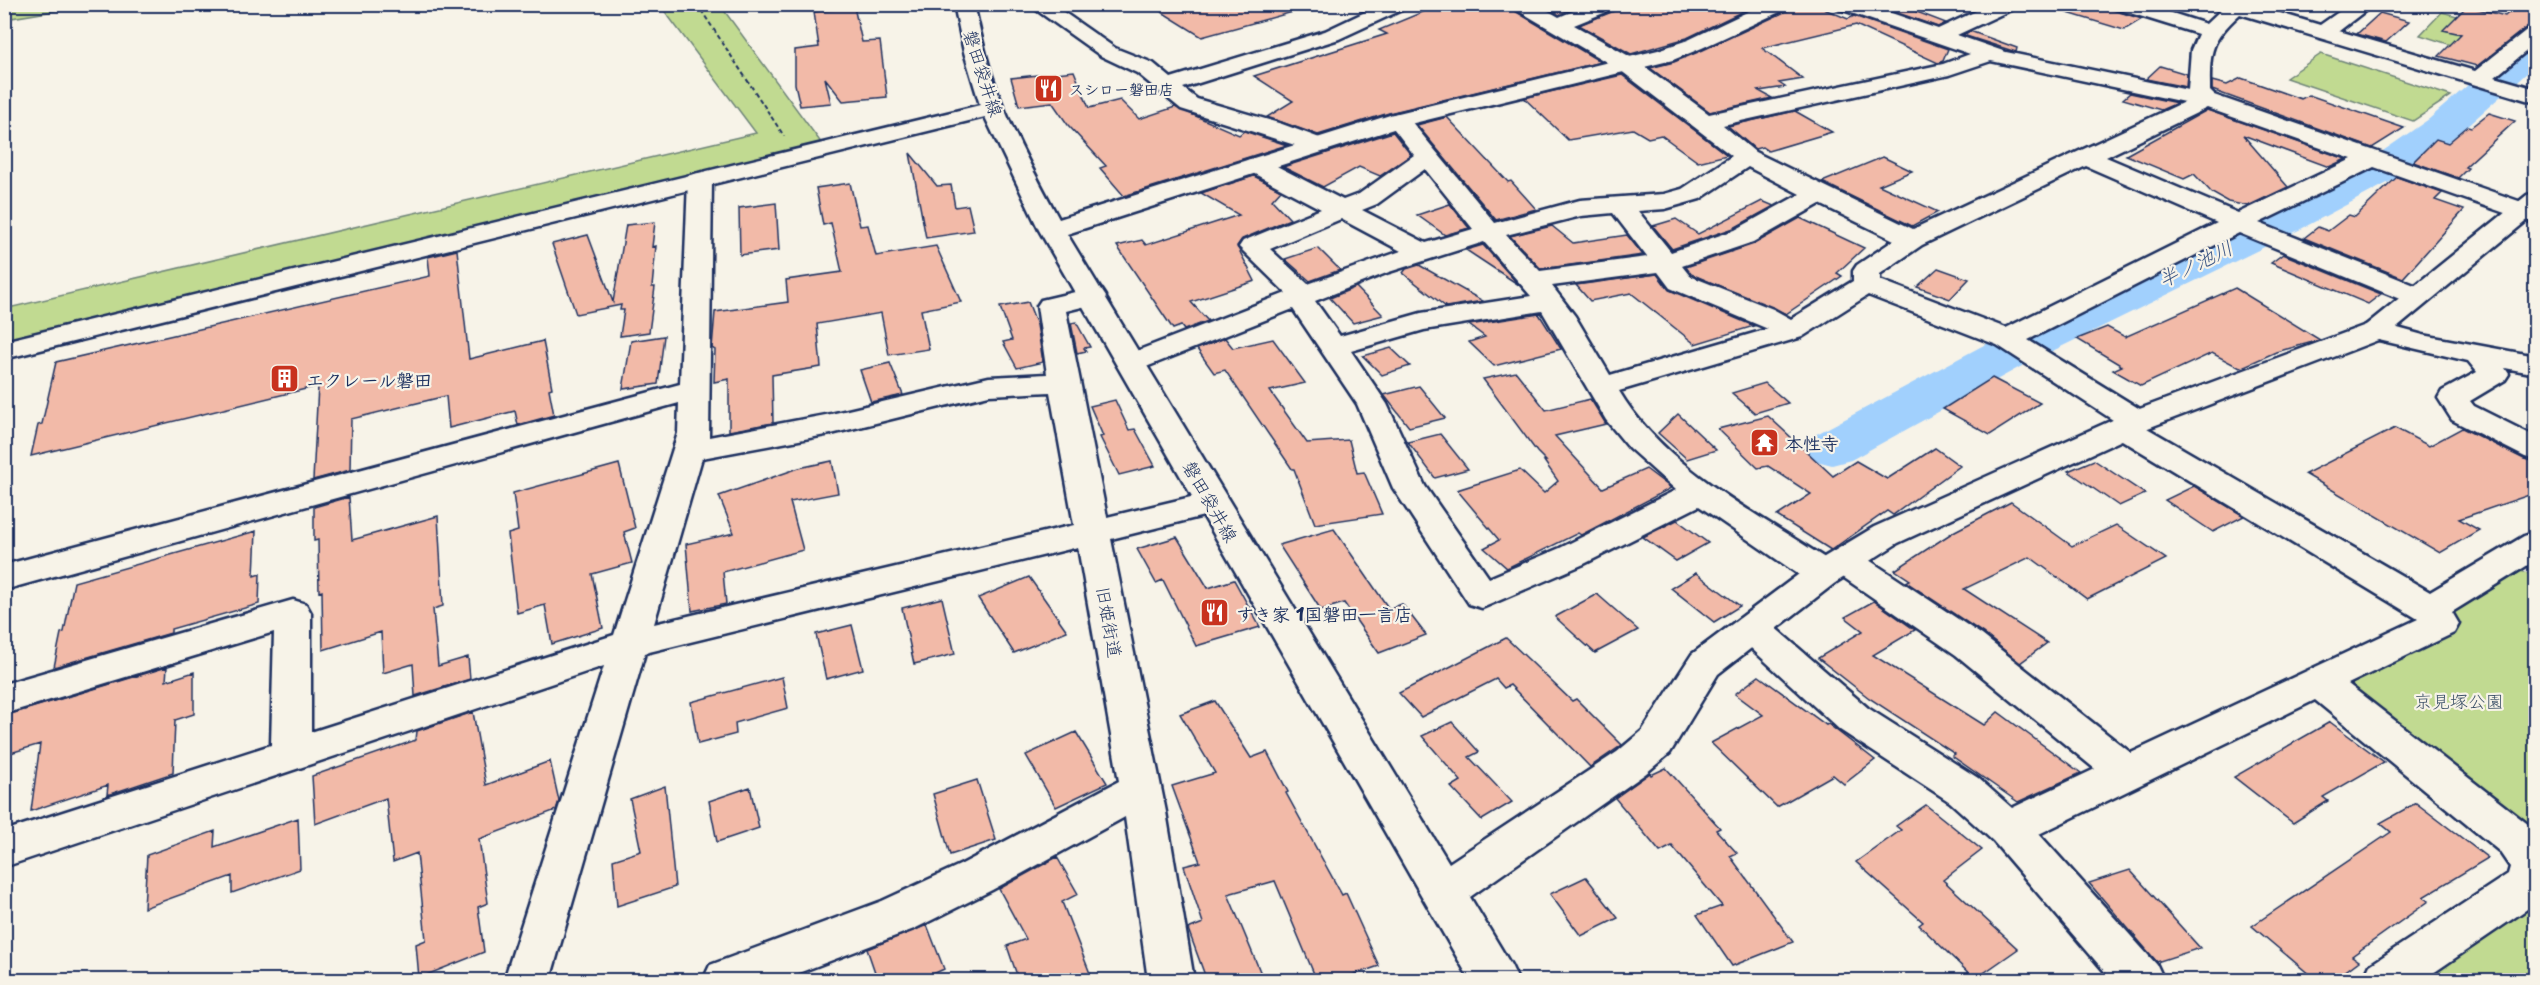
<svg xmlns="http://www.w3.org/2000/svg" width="2540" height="985" viewBox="0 0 2540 985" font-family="'Playpen Sans','Klee One',sans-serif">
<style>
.green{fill:#c1da91;stroke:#6e8478;stroke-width:1.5}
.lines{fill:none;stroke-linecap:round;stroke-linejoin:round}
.river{fill:#a1d0fd;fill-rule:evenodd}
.building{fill:#f2baa8;stroke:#1b2f5e;stroke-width:1.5}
.street-casing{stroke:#1b2f5e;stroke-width:5}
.secondary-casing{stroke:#1b2f5e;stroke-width:5}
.path{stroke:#1b2f5e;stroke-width:2;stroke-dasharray:4.5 3;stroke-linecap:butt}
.street{fill:#f7f3e8;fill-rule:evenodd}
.secondary{fill:#f7f3e8;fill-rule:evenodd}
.labels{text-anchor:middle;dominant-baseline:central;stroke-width:4.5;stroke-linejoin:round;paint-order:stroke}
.far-poi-label{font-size:15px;font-weight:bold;fill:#1b2f5e;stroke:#f7f3e8;text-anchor:start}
.street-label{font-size:18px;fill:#1b2f5e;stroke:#f7f3e8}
.poi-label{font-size:18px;font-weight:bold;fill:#1b2f5e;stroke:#f7f3e8;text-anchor:start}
.park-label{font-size:18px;fill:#3c5168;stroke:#f7f3e8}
.water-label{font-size:20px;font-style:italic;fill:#3c5786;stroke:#f7f3e8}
</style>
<rect width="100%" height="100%" fill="#f7f3e8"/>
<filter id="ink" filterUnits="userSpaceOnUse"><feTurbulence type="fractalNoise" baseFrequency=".0167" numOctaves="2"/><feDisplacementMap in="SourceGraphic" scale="12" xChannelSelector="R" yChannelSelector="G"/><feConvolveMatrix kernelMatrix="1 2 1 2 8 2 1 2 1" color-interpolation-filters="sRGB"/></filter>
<g filter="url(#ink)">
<path class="green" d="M5,4H90V5L5,19Z
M660,5H720L825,148L5,346L4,309L756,133Z
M2442,12L2531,36L2498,60L2420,35Z
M2321,54L2451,96L2413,121L2286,78Z
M2498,567L2535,574V980H2386L2501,903L2532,864L2319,682L2440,624L2430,609Z"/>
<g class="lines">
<path class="river" d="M2536,34V65L2457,135L2410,171L2299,230L2020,367L1851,460L1832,465L1813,460L1805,448L1813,436L1984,345L2267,212L2380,153L2429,119L2523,37Z"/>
</g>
<path class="building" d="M1149,4H1292L1293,12L1202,37Z
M1442,4H1509L1513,10L1601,62L1389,113L1318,135L1267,117L1293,101L1254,76L1387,34L1379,30Z
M1541,4H1583L1559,15Z
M1621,4H1758L1687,38L1631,54L1579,25L1617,10Z
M1793,4H1812L1848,19L1854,16L1948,49L1943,61L1938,63L1856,25L1762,48L1803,79L1779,83L1785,87L1759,91L1772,98L1710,112L1650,68L1674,62L1703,50L1789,10Z
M1881,4H1896L1946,23L1938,27L1878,6Z
M2062,4H2109L2113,10L2142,19L2124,30L2061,11Z
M2518,4H2535V24L2528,26L2477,66L2439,56L2461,34L2443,30L2467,6L2505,16Z
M854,7L862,42L880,41L887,97L843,101L825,78L831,103L800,106L795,84V50L819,47L814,12Z
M2380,13L2409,21L2386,42L2357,34Z
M1970,31L2017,48L2016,52L1963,35Z
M2160,66L2187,74L2186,87L2146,79Z
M1074,71L1089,108L1120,100L1139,119L1175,107L1239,135L1244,131L1287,145L1124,196L1100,168L1106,166L1068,125L1052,102L1019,106L1011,78Z
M1622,75L1727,155L1698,162L1661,135L1648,138L1633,129L1568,140L1524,98Z
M2241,78L2301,99L2309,95L2404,128L2372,148L2212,90V81L2227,85Z
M2130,93L2177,103L2161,110L2123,99Z
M2207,110L2346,159L2329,167L2243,135L2288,187L2248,206L2228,202L2212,193L2194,174L2184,179L2126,155Z
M1795,111L1832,132L1768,151L1762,147L1755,149L1728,126Z
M2489,113L2515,121L2465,167L2468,168L2458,178L2413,162L2436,139L2448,143L2468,126L2471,127Z
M1447,117L1508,182L1511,181L1536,209L1496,220L1417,125Z
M1393,132L1411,155L1380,176L1359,167L1323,187L1283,167Z
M910,153L937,186L951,185L955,207L968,205L974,231L926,238Z
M1883,157L1912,171L1879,185L1938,212L1912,226L1822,182Z
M1254,176L1281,190L1272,200L1290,219L1242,239L1237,246L1255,281L1191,302L1208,321L1184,330L1181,326L1173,329L1117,246L1142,240L1146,245L1239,215L1201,193Z
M2397,177L2442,193L2435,200L2464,210L2403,278L2304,238L2318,227L2328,231L2349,215L2355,217Z
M850,183L860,226L868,225L876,256L936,246L961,302L921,310L929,349L889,355L881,313L817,324L821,367L772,375L773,423L729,431V379L714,382L715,350L712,348L715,312L788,302L786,280L842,272L831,223L823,225L816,188Z
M1762,201L1774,206L1734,228L1672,249L1653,226L1676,219L1698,234Z
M776,203L779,250L740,255L739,208Z
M1450,204L1469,228L1445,235L1417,215Z
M1800,218L1864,248L1837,273L1842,276L1786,314L1691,274L1686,267L1754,244Z
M655,222L652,247L656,246L652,287H655L649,332L620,336L624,310H620L621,305L576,314L552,244L588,235L613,302L626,225Z
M1552,226L1573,243L1627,235L1643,255L1541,269L1510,236Z
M1483,245L1519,285L1466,250Z
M1318,248L1340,270L1310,281L1285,259Z
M457,250L469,359L543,341L552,388L549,389L554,415L518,425L515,411L449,428L446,396L351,419L350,470L313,480L318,386L31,456L38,425L42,424L56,362L430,276L428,257Z
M2283,254L2381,294L2368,304L2271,263Z
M1419,265L1483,301L1446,307L1403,273L1406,269Z
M1938,268L1969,279L1950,299L1917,287Z
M1657,274L1669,290L1754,326L1695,344L1631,293L1590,301L1576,285Z
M1356,287L1383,315L1353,323L1330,298Z
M2235,288L2320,340L2276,352L2240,368L2212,353L2141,386L2113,370L2122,366L2077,339L2107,327L2125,337Z
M1028,302L1037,325L1043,362L1017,368L1003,342L1012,340L1000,307Z
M1539,314L1561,349L1494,366L1469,342L1485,337L1469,325Z
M1076,322L1090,347L1084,348L1086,351L1077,353L1071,323Z
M664,336L658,384L623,389L631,341Z
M1225,338L1233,348L1273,339L1305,383L1270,391L1307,443L1349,440L1357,473L1364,472L1382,514L1315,524L1294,469H1292L1225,370L1214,373L1197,349Z
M1391,348L1410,366L1382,375L1363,356Z
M890,363L903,395L871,402L860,370Z
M1516,372L1546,410L1590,399L1593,403L1606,424L1555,436L1603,488L1646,469L1671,488L1581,535L1578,533L1507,568L1484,548L1499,540L1457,490L1520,470L1544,493L1558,481L1544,461H1546L1537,452L1483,379Z
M1992,378L2040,403L1990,435L1943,409Z
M1765,383L1788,403L1755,413L1732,393Z
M1419,386L1445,418L1409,427L1384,395Z
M1115,400L1129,430L1135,429L1155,466L1119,475L1100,437L1103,436L1090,406Z
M1678,414L1716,450L1687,459L1658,433Z
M1768,416L1833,476L1856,461L1887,479L1935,448L1960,466L1893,515L1887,511L1831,550L1777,516L1811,494L1768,466L1758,468L1718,429Z
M2395,428L2429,446L2462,428L2524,459L2535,462V493L2459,519L2479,530L2440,553L2305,474Z
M1440,434L1468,469L1435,478L1408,442Z
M2094,460L2145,494L2119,506L2068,471Z
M832,461L838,493L790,502L803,550L723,572L726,604L692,611L686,544L734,533L719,496L799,468Z
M619,464L635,528L624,532L632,563L592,574L603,628L552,644L545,605L517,613L508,534L518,531L513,493Z
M2194,486L2244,516L2213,532L2165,500Z
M349,497L352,540L438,516L443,606L433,609L438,666L468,657L470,679L415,696L413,664L383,673L381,632L323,650L322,591L319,592L318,540L314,541V507Z
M2011,502L2072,546L2116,525L2166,559L2087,599L2030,557L1964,589L2047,643L2020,663L1983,633L1906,582L1910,580L1895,570L1955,531Z
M1677,520L1708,543L1676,561L1643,537Z
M1334,529L1389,609L1402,604L1426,635L1379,653L1344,603L1321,610L1279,545Z
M256,531L254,576L260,574L259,604L171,629V633L54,667L61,633L64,632L74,582Z
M1177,537L1208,588L1234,580L1260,627L1196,646L1163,580L1156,583L1137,549Z
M1696,573L1740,606L1714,622L1671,588Z
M1029,577L1067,631L1014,653L978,598Z
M1597,594L1638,630L1595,653L1555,617Z
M942,598L955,654L914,664L902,608Z
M1874,601L1915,630L1873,655L1984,725L1998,712L2081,773L2018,802L1952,756L1955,754L1869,698L1818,658L1863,631L1845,617Z
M852,625L863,669L826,679L816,634Z
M1506,638L1572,701L1576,699L1622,745L1590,767L1510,685L1504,688L1496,679L1421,717L1399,693Z
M167,667L166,681L194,672V714L175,720L173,773L107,795L108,785L31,811L40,744L4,755V716Z
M1759,676L1826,725L1828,724L1875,760L1844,784L1833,775L1777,807L1711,743L1763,715L1735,694Z
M782,677L788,708L735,723L736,734L698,744L691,702Z
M1215,701L1251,758L1267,752L1288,792L1286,793L1342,895L1346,893L1379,966L1335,981H1317L1275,881L1228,894L1264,981H1207L1188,929L1203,923L1184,866L1200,862L1172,786L1215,773L1180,714Z
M473,712L486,785L550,761L559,801L556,810L479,839L488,903L478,907L484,952L419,978L416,944L426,940L417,853L393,862L386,798L315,824L312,776L416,740L417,731Z
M1452,722L1479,752L1469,757L1512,802L1482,820L1451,787L1461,781L1422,736Z
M2330,722L2384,762L2323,797L2328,801L2293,823L2234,777Z
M1076,732L1107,783L1056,807L1026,755Z
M1666,768L1720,828L1716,830L1737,853L1730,856L1793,942L1732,966L1697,915L1722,906L1672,846L1660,852L1615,798L1650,773L1651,775Z
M977,780L996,840L950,855L933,794Z
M665,786L675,887L617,906L613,860L641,851L630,799Z
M750,787L759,828L717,842L709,801Z
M2416,803L2488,858L2423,897L2429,901L2352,956L2359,961L2332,981H2317L2252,926L2391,832L2380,823Z
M1926,805L1982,850L1943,880L2018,949L1975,979L1919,925L1923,922L1856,862L1901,830L1896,826Z
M298,818L300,869L232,893V876L144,908L147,855L215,831L214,847Z
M1057,857L1078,894L1062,902L1093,981H1019L1007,946L1026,939L999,889Z
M2130,870L2200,948L2157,962L2089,883Z
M1586,877L1618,918L1581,936L1550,894Z
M927,925L944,969L918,981H878L867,949Z"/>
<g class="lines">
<defs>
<path id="street" d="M1028,4H1052L1115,48L1153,63L1171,78L1325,31L1382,4H1409L1406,8L1339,39L1183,88L1197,99L1282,124L1325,140L1329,145L1325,150L1317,152L1181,109L1137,73L1101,56Z
M1511,4H1536L1559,17L1590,4H1619L1616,8L1574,25L1636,60L1709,114L1943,64L1970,54L1837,8L1834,4H1865L1938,29L1991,4H2018L2015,8L1957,35L2006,52L2188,90L2191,50L2198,34L2114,8L2111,4H2144L2206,24L2227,4H2250L2320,25L2350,4H2374L2339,31L2475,71L2529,28L2536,26V43L2495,77L2536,89V103L2240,14C2209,42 2210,52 2210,91L2214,95L2536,207V224L2374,167L2259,223L2427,290L2431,296L2427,302L2417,304L2407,302L2239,233L2028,340L2148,414L2153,421L2147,428L2430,592L2524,536L2536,532V560L2452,612L2459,624L2454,633L2348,684L2529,825L2536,835V903L2423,980H2363L2370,965L2508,874L2510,867L2499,851L2315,700L2039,834L2157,965L2164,980H2112L1993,841L1950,802L1840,730L1739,637L1734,628L1739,619L1752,615L1765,619L1868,708L1978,778L2012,808L2095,769L1956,655L1840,575L1835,583L1823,586L1811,583L1699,506L1584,564L1482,608L1469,604L1393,488L1357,404L1293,309L1141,369L1131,372L1121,369L1116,363L1121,357L1286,293L1239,247L1243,241L1321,209L1247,170L1244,165L1247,160L1256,158L1265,160L1343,200L1359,194L1414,155L1387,120L1390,115L1398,113L1406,115L1495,223L1580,200L1664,194L1682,189L1732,156L1620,70L1514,8ZM1991,61L2184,102L1913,229L1755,152L1723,125L1949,75ZM2207,108L2352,159L2238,213L2106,157ZM2086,166L2217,223L2006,328L1880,280V274L1922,245ZM1748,167L1800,194L1735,230L1671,252L1638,211L1665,209L1700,199ZM1425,169L1473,229L1426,243L1362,210L1377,204ZM1820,204L1894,240L1857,265L1853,271V281L1791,319L1773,309L1690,276L1682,266L1753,242ZM1613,213L1647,257L1540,271L1506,235L1581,216ZM1341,219L1401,251L1308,284L1270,249ZM1484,242L1531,296L1421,313L1340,336L1315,301L1389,272ZM1658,272L1670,288L1768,329L1610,375L1575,316L1552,286ZM1868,295L1997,345L2113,420L2107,427L2112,434L2418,619L2131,753L1982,635L1857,552L1845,549L1833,552L1828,560C1756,513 1664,467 1619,391L1802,337ZM1542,311L1606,420L1629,448L1676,490L1560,548L1489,578L1425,486L1387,404L1351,351L1424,330Z
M700,173L709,175L712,180L709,437L831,414L989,377L1047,374L1037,306L1041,300L1092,288L1102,290L1106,296L1102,302L1066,311L1107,517L1212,492L1224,495L1229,503L1224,511L1111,539L1166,812L1194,980H1148L1125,817L992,890L914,929L780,980H703L710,965L882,901L962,864L1119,781L1078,547L645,653L550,980H504L604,666L4,867V831L271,745L274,632L4,714V684L293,600L306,604L311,613V732L614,635L678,433L679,403L4,590V565L680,384L688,180L691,175ZM1050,392L1074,525L654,624L702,458L831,434L989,395Z
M2376,322L2423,335L2536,356V374L2505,368L2509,374L2505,380L2470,401L2474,406L2536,437V460L2525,457L2452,420L2438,398L2442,391L2477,372L2468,361L2366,337L2362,331L2366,325Z"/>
<path id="secondary" d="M954,4H974C980,30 985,56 994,81C1010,129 1035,174 1059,219L1390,115L1658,50L1688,40L1764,4H1791L1788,8L1702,48L1673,60L1406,125L1067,234L1449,863L1617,752L1642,731L1692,654L1811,565L1874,527L2126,414L2366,325L2527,195L2536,193V213L2386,337L2148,428L1898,543L1835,583L1718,674L1670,753L1645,774L1470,897L1511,965L1518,980H1470L1039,230L985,117L4,359V341L980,105L964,52Z"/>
</defs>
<use href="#street" class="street-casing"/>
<use href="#secondary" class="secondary-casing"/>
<path class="path" d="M697,4L784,136"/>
<use href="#street" class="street"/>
<use href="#secondary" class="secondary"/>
</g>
</g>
<defs>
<symbol id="restaurant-square" viewBox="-11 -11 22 22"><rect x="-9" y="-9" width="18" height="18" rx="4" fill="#c8321e" stroke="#f7f3e8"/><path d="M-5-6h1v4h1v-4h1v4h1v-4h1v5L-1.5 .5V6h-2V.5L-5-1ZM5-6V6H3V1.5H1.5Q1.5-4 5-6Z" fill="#fff"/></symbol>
<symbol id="building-square" viewBox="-11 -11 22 22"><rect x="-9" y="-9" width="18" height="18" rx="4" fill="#c8321e" stroke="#f7f3e8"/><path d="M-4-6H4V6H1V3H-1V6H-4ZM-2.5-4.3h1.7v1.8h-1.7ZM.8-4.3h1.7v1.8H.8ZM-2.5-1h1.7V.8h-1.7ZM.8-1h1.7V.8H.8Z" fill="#fff"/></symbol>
<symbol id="temple-square" viewBox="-11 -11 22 22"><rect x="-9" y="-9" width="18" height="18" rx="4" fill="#c8321e" stroke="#f7f3e8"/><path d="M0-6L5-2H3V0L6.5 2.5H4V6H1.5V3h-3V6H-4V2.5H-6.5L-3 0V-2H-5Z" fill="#fff"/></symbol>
</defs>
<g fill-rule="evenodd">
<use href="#restaurant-square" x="1032" y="72" width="33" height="33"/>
<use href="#building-square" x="268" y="362" width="33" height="33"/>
<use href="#temple-square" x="1748" y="426" width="33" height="33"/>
<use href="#restaurant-square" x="1198" y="596" width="33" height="33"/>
</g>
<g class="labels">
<g class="far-poi-label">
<text x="1069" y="88">スシロー磐田店</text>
</g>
<g class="street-label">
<text transform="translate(984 73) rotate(72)">磐田袋井線</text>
<text transform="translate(1211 501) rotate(60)">磐田袋井線</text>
<text transform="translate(1110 622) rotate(80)">旧姫街道</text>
</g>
<g class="poi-label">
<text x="306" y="379">エクレール磐田</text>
<text x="1785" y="442">本性寺</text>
<text x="1236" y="613">すき家 1国磐田一言店</text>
</g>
<g class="park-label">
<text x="2459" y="700">京見塚公園</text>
</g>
<g class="water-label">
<text transform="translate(2195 263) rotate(-26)">半ノ池川</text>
</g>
</g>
<rect width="2540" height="985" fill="none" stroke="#f7f3e8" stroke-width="24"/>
<rect x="12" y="12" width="2516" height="961" fill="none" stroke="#1b2f5e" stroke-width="2" filter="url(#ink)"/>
</svg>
